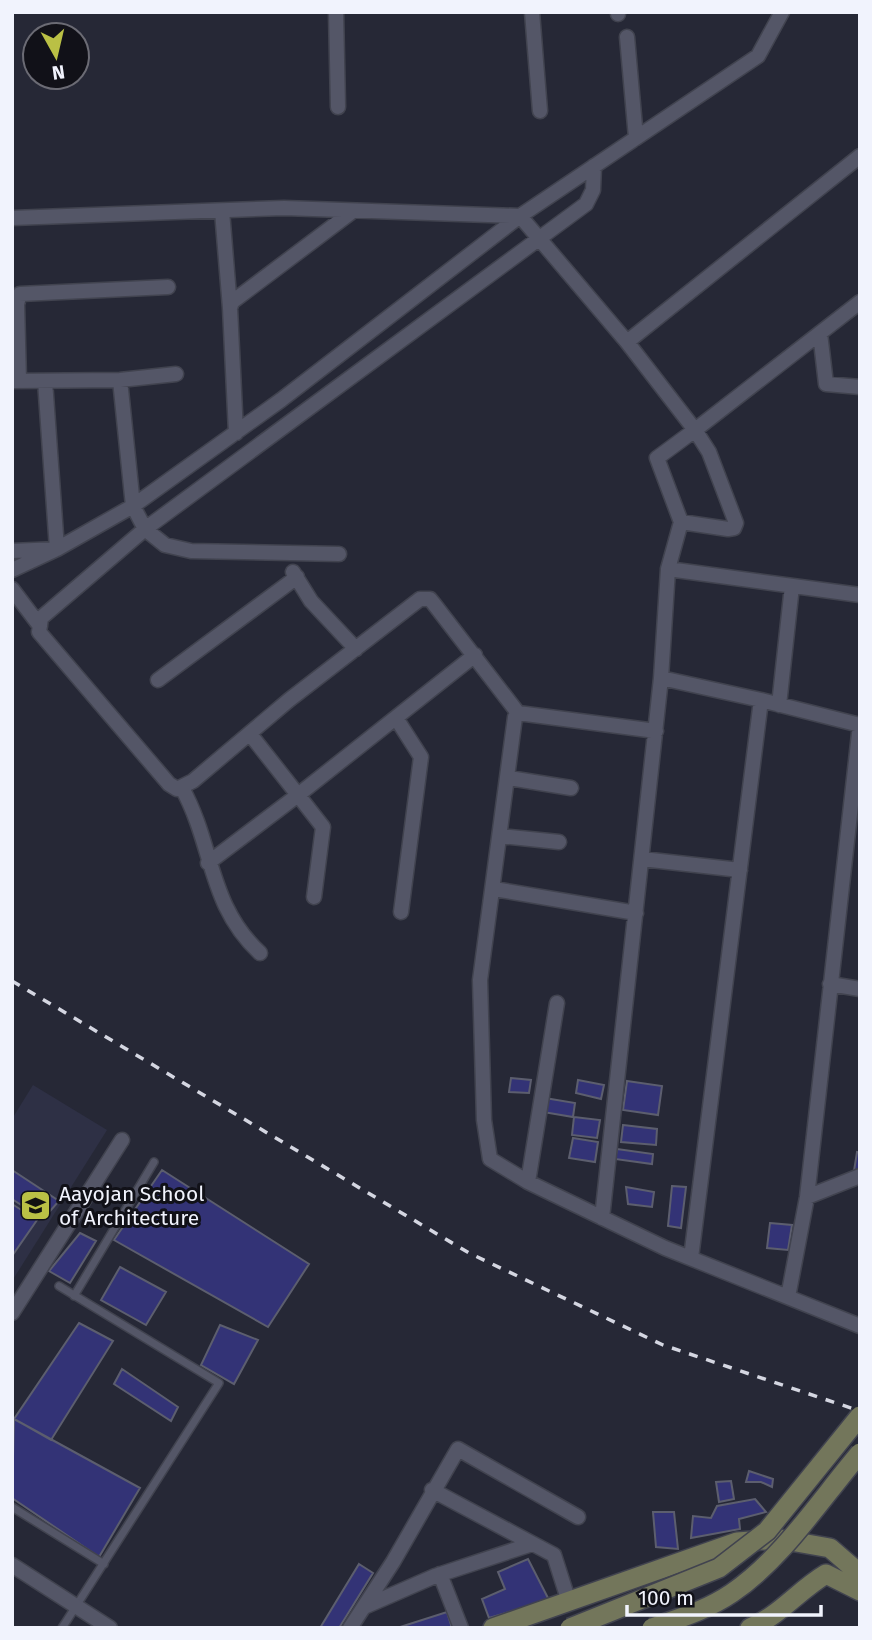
<svg xmlns="http://www.w3.org/2000/svg" width="872" height="1640" viewBox="0 0 872 1640" font-family="'Fira Sans',sans-serif">
<style>
.built{fill:#2e3045}
.building{fill:#333376;stroke:#5c5e6e;stroke-width:2}
.lines{fill:none;stroke-linecap:round;stroke-linejoin:round}
.lane-casing{stroke:#41434f;stroke-width:10}
.street-casing{stroke:#41434f;stroke-width:17}
.secondary-casing{stroke:#41434f;stroke-width:22}
.lane{stroke:#545667;stroke-width:7}
.street{stroke:#545667;stroke-width:14}
.secondary{stroke:#73765b;stroke-width:19}
.rail{stroke:#d4d6e1;stroke-width:3.5;stroke-dasharray:9 9;stroke-linecap:butt}
.secondary-bridge-casing{stroke:#41434f;stroke-width:22;stroke-linecap:butt}
.secondary-bridge{stroke:#73765b;stroke-width:19}
.labels{text-anchor:middle;dominant-baseline:central;stroke-width:6;stroke-linejoin:round;paint-order:stroke}
.poi-label{font-size:21px;fill:#f1f3fd;stroke:#111118;text-anchor:start}
</style>
<rect width="100%" height="100%" fill="#262836"/>
<path class="built" d="M33,1085L107,1130L12,1281V1119Z"/>
<path class="building" d="M511,1078L531,1080L529,1093L509,1092Z
M578,1080L604,1085L601,1099L576,1093Z
M627,1081L662,1086L658,1115L623,1110Z
M545,1098L575,1103L573,1117L543,1112Z
M574,1117L600,1120L597,1138L572,1135Z
M623,1125L657,1129L656,1145L621,1142Z
M573,1138L598,1142L595,1162L569,1158Z
M617,1149L653,1154L652,1164L615,1159Z
M857,1152L860,1153V1172L854,1171Z
M12,1170L59,1201L43,1219L12,1199Z
M162,1170L309,1264L268,1327L114,1240Z
M672,1186L686,1187L681,1228L668,1226Z
M626,1187L654,1192L652,1207L628,1204Z
M12,1204L37,1220L12,1256Z
M770,1223L792,1225L788,1250L767,1248Z
M80,1233L96,1241L70,1283L49,1271Z
M120,1267L166,1292L146,1325L101,1300Z
M79,1323L113,1341L51,1440L14,1419Z
M220,1325L258,1340L234,1384L201,1365Z
M122,1369L178,1407L171,1421L114,1384Z
M14,1419L140,1488L99,1557L12,1498Z
M749,1471L773,1479L772,1487L761,1482H746Z
M731,1481L734,1499L719,1502L716,1482Z
M755,1499L766,1512L739,1519L740,1529L691,1538L693,1516L711,1518L717,1506Z
M653,1512H674L678,1549L656,1547Z
M528,1559L549,1600L489,1618L482,1599L505,1589L498,1572Z
M359,1564L373,1573L339,1628H320Z
M447,1612L452,1628H397Z"/>
<g class="lines">
<defs>
<path id="lane" d="M59,1286L219,1383L62,1628
M74,1296L154,1162
M12,1507L104,1564"/>
<path id="street" d="M336,12L338,107
M532,12L540,111
M618,12V14
M782,12L758,56L520,216L627,342L695,430L860,302
M627,37L636,138
M222,211L230,308
M12,218L284,208L520,216L281,400L133,506L145,529L165,545L191,551L339,554
M820,333L826,384L860,387
M627,342L860,156
M12,381L120,380L176,374
M19,381L17,304L20,294L168,287
M236,433L230,308L232,302L353,211
M12,551L57,549L133,506L120,380
M668,569L860,595
M12,570L57,549L45,381
M293,572L311,601L356,649
M12,589L40,626
M661,678L668,569L681,522L657,458L695,430L709,452L736,523L734,528L728,529L681,522
M158,680L297,577
M761,700L860,725L807,1197L788,1297
M779,705L792,586
M518,713L434,604L430,599H420L289,700L193,781L177,789L169,784L39,632L41,618L145,529L586,204L593,190L594,166
M396,718L421,757L401,912
M250,734L298,795L475,655
M509,778L571,788
M182,788C214,846 208,905 260,953
M501,836L559,842
M642,859L740,870
M208,863L298,795L323,827L314,897
M494,889L636,913
M830,984L860,989
M557,1003L528,1182L665,1248L860,1326
M528,1182L490,1159L484,1120L480,980L515,717L518,713L656,731
M807,1197L860,1176
M602,1218L661,678L761,700L691,1258
M12,1313L122,1140
M432,1490L554,1555L569,1602
M12,1565L110,1628
M440,1574L461,1628
M364,1607L435,1576L532,1544
M350,1628L393,1562L458,1449L578,1517"/>
<path id="secondary" d="M493,1628L737,1542L779,1539L830,1548L860,1574
M750,1628C779,1616 799,1590 826,1574L860,1591"/>
</defs>
<use href="#lane" class="lane-casing"/>
<use href="#street" class="street-casing"/>
<use href="#secondary" class="secondary-casing"/>
<use href="#lane" class="lane"/>
<use href="#street" class="street"/>
<use href="#secondary" class="secondary"/>
<path class="rail" d="M12,981L469,1253L663,1345L860,1411"/>
<defs>
<path id="secondary-bridge" d="M570,1628L719,1568L767,1531L860,1416
M652,1628C680,1618 707,1610 732,1593C783,1558 820,1500 860,1453"/>
</defs>
<use href="#secondary-bridge" class="secondary-bridge-casing"/>
<use href="#secondary-bridge" class="secondary-bridge"/>
</g>
<defs>
<symbol id="university-square" viewBox="-11 -11 22 22"><rect x="-9" y="-9" width="18" height="18" rx="4" fill="#bac045" stroke="#111118"/><path d="M0-5L7-2L0 1L-7-2ZM-4 1L0 2.5L4 1V4Q0 6-4 4Z" fill="#111"/></symbol>
</defs>
<g fill-rule="evenodd">
<use href="#university-square" x="18" y="1188" width="35" height="35"/>
</g>
<g class="labels">
<g class="poi-label">
<text x="59" y="1194">Aayojan School<tspan x="59" dy="24">of Architecture</tspan></text>
</g>
</g>
<rect width="872" height="1640" fill="none" stroke="#f1f3fd" stroke-width="28"/>
<g transform="translate(56 56) rotate(172)"><circle r="33" fill="#111118" stroke="#6b6b74" stroke-width="2"/>
<path d="M0-5L12 26L0 18L-12 26Z" fill="#bac045"/>
<text y="-10" font-size="19" font-weight="bold" text-anchor="middle" fill="#f1f3fd">N</text>
</g>
<path d="M627 1605v10h194v-10" fill="none" stroke="#f1f3fd" stroke-width="3.5"/>
<text x="638" y="1605" font-size="21" fill="#f1f3fd" stroke="#111118" stroke-width="5" paint-order="stroke">100 m</text>
</svg>
